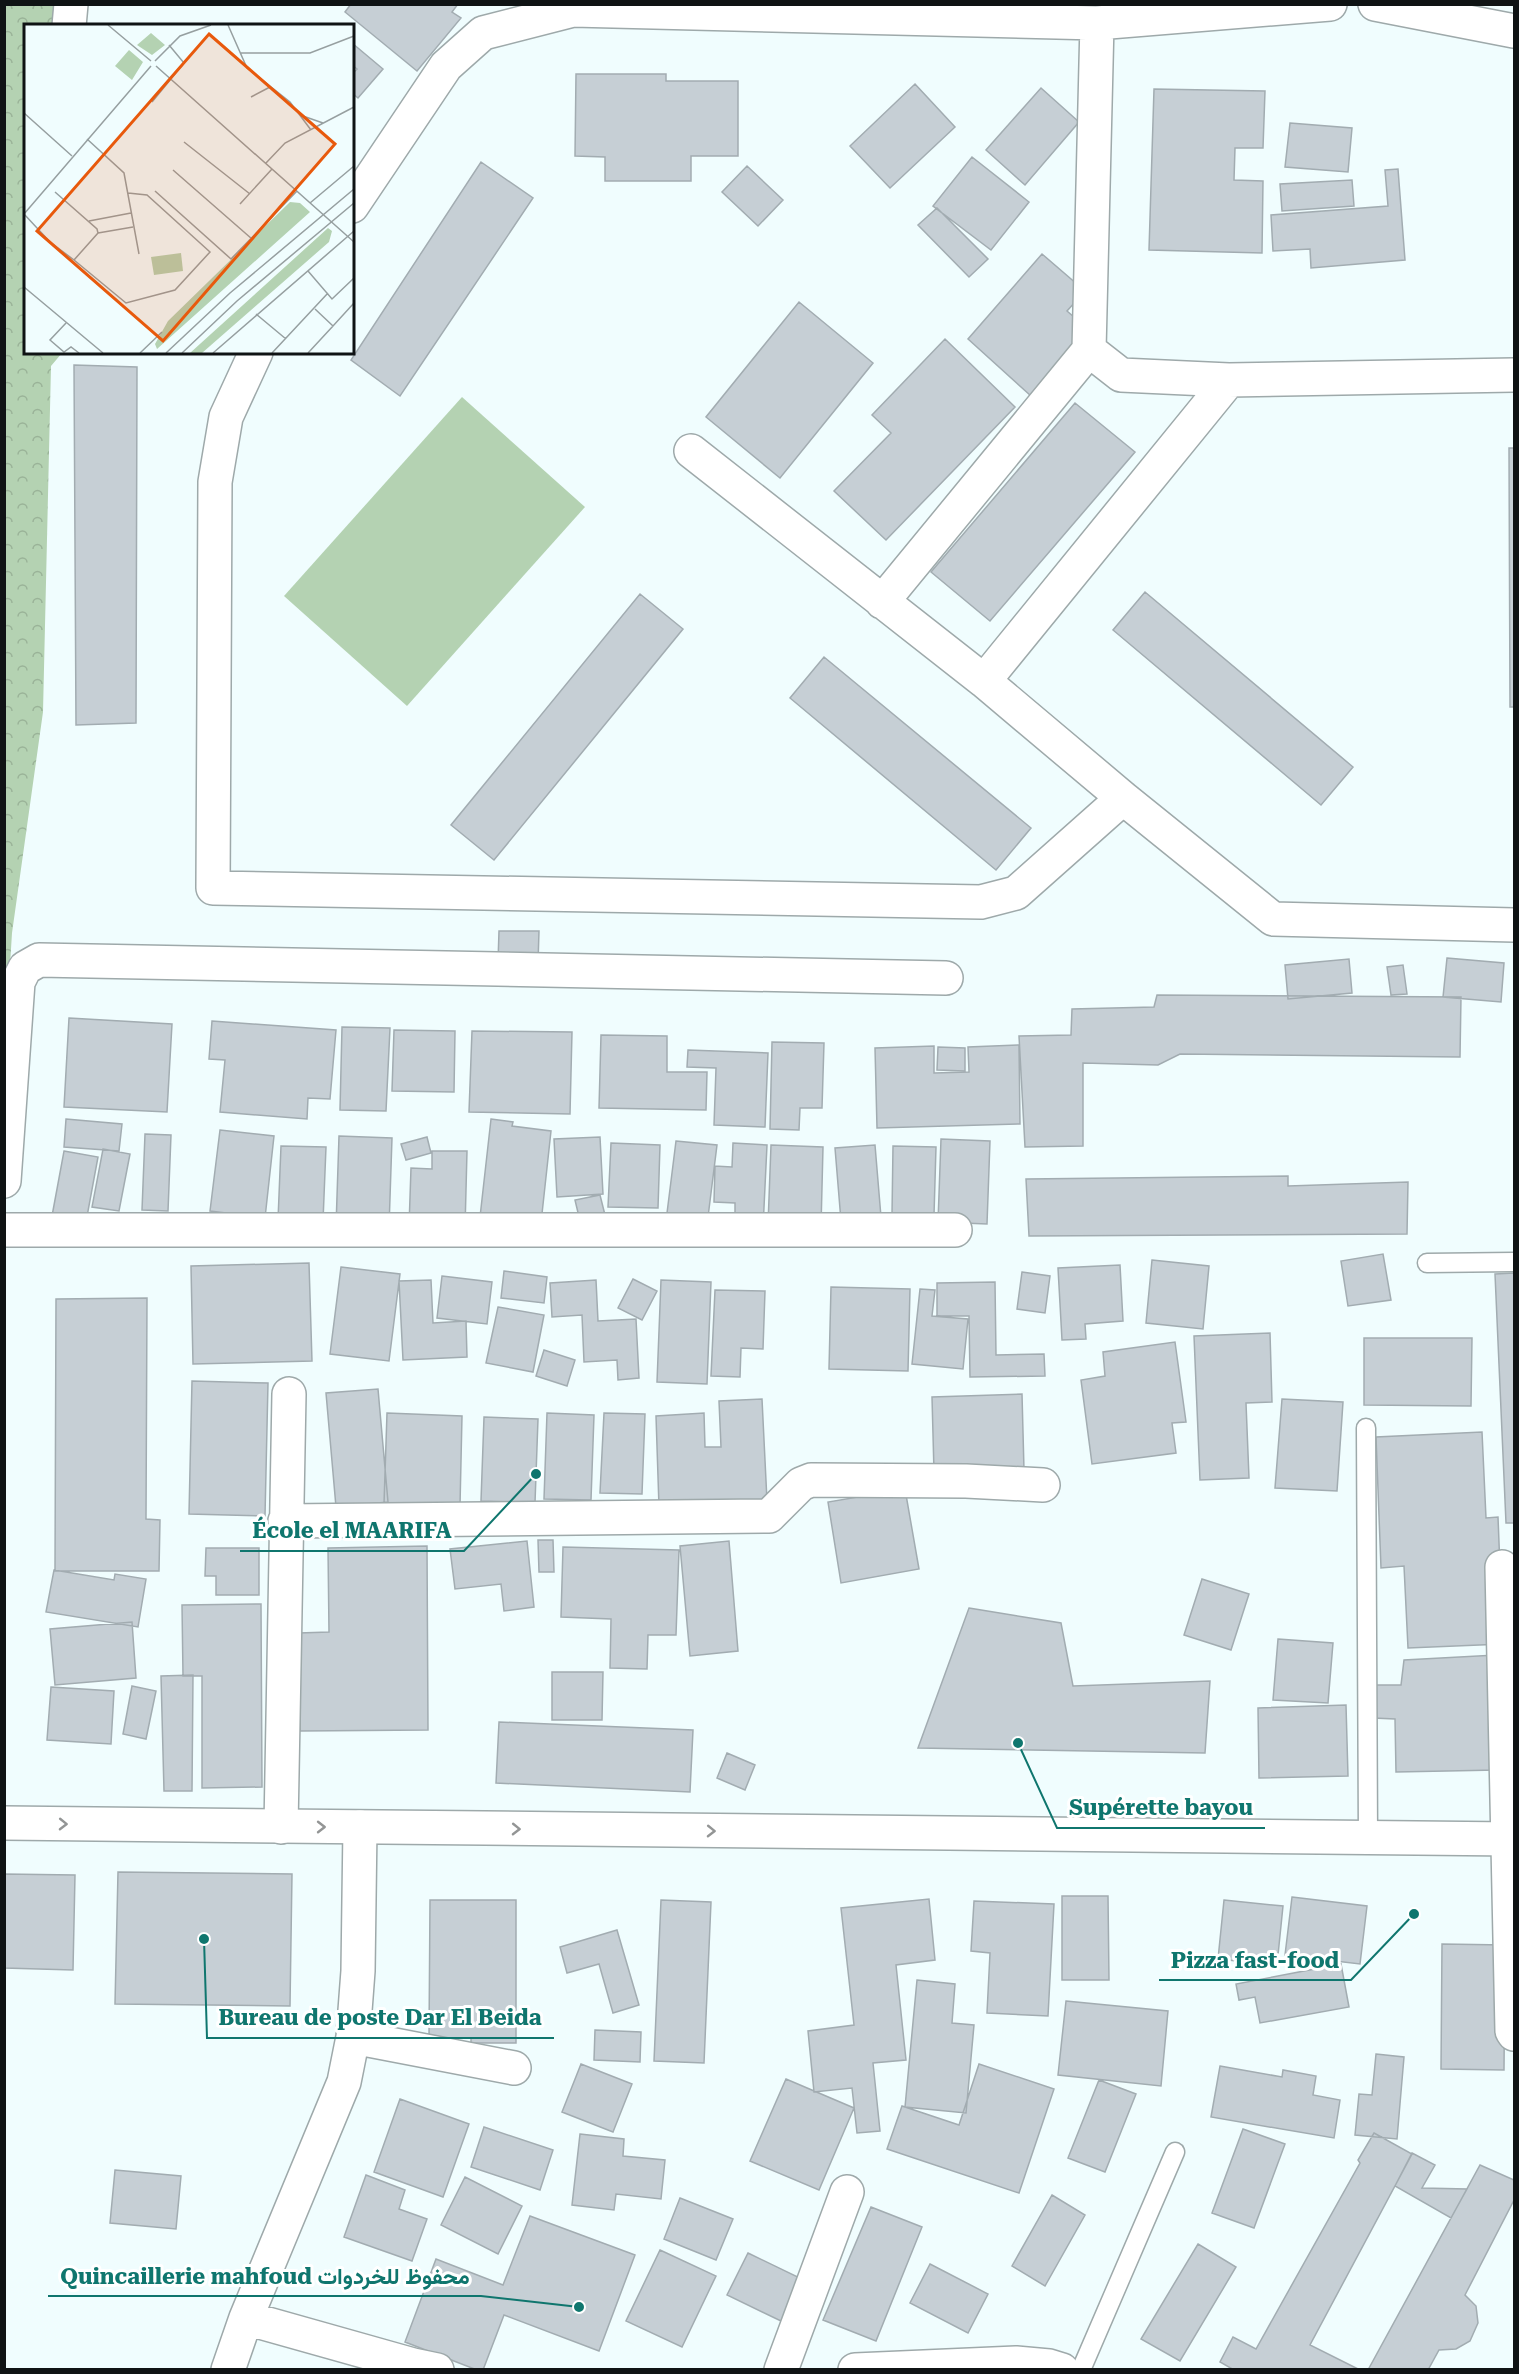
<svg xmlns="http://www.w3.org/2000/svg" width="1519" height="2374" viewBox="0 0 1519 2374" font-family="'Roboto Serif',Vazirmatn,serif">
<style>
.forest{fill:url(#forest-crowns)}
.pitch{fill:#b4d2b2}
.building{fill:#c6cfd5;stroke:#a2acb1;stroke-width:1.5}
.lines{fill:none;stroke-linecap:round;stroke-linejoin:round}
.service-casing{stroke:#9ea9aa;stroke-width:21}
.minor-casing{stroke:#9ea9aa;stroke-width:36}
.tertiary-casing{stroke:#9ea9aa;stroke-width:36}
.service{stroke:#fff;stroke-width:18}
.minor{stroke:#fff;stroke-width:33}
.tertiary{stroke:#fff;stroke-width:33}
.oneway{stroke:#939595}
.inset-road{fill:none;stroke:#969fa0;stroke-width:1.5}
.view{fill:#e8590c;fill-opacity:0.15;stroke:#e8590c;stroke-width:3}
.inset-edge{fill:none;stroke:#0f1314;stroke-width:3}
.leader{fill:none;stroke:#0f766e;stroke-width:2}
.callout-dot{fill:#0f766e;stroke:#fff;stroke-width:2}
.callout-label{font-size:22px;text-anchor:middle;font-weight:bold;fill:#0f766e;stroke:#fff;stroke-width:6;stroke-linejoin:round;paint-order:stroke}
</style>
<defs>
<pattern id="forest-crowns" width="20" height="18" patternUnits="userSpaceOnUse" patternTransform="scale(1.5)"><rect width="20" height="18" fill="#b4d2b2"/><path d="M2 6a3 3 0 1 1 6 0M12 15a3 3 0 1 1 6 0" fill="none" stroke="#9ab398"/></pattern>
</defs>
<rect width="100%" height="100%" fill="#f0fdfe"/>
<path class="forest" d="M56,4L60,25L26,26V352L62,353L51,366L43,712L12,933L5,1045L4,5Z"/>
<path class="pitch" d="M462,397L585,507L407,706L284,596Z"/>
<path class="building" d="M351,4H458L452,12L461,18L417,71L345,12Z
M352,43L383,69L358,98L352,93V74L357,69L352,65Z
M576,74H666V81H738V156H691V181H605V157L575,156Z
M915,84L955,127L890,188L850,146Z
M1041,88L1079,122L1025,185L986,150Z
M1154,89L1265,91L1263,148H1235L1234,180L1263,181L1262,253L1149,250Z
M1290,123L1352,128L1348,172L1285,167Z
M972,157L1029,202L991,250L933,206Z
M481,162L533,198L400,396L351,360Z
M747,166L783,200L758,226L722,192Z
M1398,169L1405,260L1311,268L1310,249L1273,251L1271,215L1388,206L1385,170Z
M1352,180L1354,206L1282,211L1280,184Z
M937,208L988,259L969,277L918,225Z
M1042,254L1085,291L1067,311L1089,330L1031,396L968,339Z
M799,302L873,363L780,478L706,417Z
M945,339L1015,407L886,540L834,491L891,433L872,415Z
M74,365L137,367L136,723L76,725Z
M1075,403L1135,452L990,621L931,572Z
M1509,448H1514V707H1510Z
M1145,592L1353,767L1321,805L1113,630Z
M640,594L683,629L494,860L451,825Z
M824,657L1031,828L996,870L790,698Z
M499,931H539L538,963L498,962Z
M1447,958L1504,963L1501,1002L1443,997Z
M1349,959L1352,993L1288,999L1285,965Z
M1403,965L1407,994L1391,995L1387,967Z
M1157,995L1461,997L1460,1057L1180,1054L1158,1065L1083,1063V1146L1025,1147L1019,1036L1071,1035L1072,1009L1154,1007Z
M69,1018L172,1024L167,1112L64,1107Z
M212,1021L336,1030L330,1099L308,1098L307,1119L220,1112L225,1060L209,1059Z
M342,1027L390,1028L386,1111L340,1110Z
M394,1030L455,1031L454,1092L392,1091Z
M472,1031L572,1032L570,1114L469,1112Z
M601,1035L667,1036V1072H707L706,1110L599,1108Z
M772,1042L824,1043L822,1108H800L799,1130L770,1129Z
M1019,1045L1020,1124L877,1128L875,1048L934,1046V1073L969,1072L968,1047Z
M938,1047L965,1048V1071L937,1070Z
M688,1050L768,1053L765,1127L714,1125L716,1068L687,1067Z
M66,1119L122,1124L119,1151L64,1147Z
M491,1119L513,1122L512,1126L551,1131L541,1223L480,1217Z
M220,1130L274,1136L265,1218L210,1211Z
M145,1134L171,1135L168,1211L142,1210Z
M339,1136L392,1138L389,1228L336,1227Z
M427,1137L431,1153L406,1160L401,1144Z
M600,1137L603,1194L557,1197L554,1139Z
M941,1139L990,1141L987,1224L938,1222Z
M676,1141L717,1145L708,1217L667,1213Z
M611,1143L660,1145L658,1208L608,1207Z
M733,1143L767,1145L763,1228L735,1226V1203L714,1202L715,1166L732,1167Z
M771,1145L823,1147L821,1227L768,1225Z
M875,1145L881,1217L841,1221L835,1148Z
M281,1146L326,1147L323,1221L278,1220Z
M893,1146L936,1147L934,1215H892Z
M103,1149L130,1154L119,1211L92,1207Z
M64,1151L98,1157L86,1222L52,1216Z
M432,1151H467L465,1229L409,1227L411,1168L432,1169Z
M1288,1176V1186L1408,1182L1407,1234L1029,1236L1026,1179Z
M600,1195L605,1215L580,1221L575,1200Z
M1383,1254L1391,1300L1348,1306L1341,1261Z
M1152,1260L1209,1266L1203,1329L1146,1323Z
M309,1263L312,1361L193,1364L191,1266Z
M1120,1265L1123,1321L1085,1324L1086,1339L1062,1340L1058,1268Z
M341,1267L400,1274L389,1361L330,1354Z
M504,1271L547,1277L544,1303L501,1298Z
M1022,1272L1050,1276L1045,1313L1017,1309Z
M1514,1273V1523H1506L1495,1274Z
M442,1276L492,1282L487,1324L437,1318Z
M633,1279L657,1291L642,1320L618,1308Z
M431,1280L433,1323L466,1321L467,1357L403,1360L399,1281Z
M596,1280L598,1321L636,1319L639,1378L618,1380L617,1360L584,1362L582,1315L552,1317L550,1283Z
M661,1280L711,1282L707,1384L657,1382Z
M995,1282L996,1355L1044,1354L1045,1376L970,1377L969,1316H937V1283Z
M831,1287L910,1289L908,1371L829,1369Z
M920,1289L935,1290L932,1316L968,1319L963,1369L912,1364Z
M715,1290L765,1291L763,1349L741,1348L740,1377L711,1376Z
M147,1298L146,1519L160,1520L159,1571H55L56,1299Z
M498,1307L544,1315L533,1372L486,1363Z
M1270,1333L1272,1402L1246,1403L1249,1478L1200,1480L1194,1336Z
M1364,1338H1472L1471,1406L1364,1405Z
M1175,1342L1186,1422L1172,1423L1176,1453L1092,1464L1081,1380L1105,1376L1103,1352Z
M544,1350L575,1360L567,1386L536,1376Z
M192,1381L268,1383L265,1516L189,1514Z
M378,1389L388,1502L336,1507L326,1393Z
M1022,1394L1024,1470L934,1472L932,1397Z
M762,1399L767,1501L659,1507L656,1416L704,1413L705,1447H721L719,1401Z
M1282,1399L1343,1402L1337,1491L1275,1488Z
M387,1413L462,1416L460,1506L384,1504Z
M547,1413L594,1415L591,1500L544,1499Z
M604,1413L645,1414L642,1494L600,1493Z
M484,1417L538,1419L535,1503L481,1501Z
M1482,1432L1486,1518L1498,1517L1503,1644L1408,1648L1404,1566L1381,1568L1376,1437Z
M905,1489L919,1569L841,1583L828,1502Z
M538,1540H553L554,1572H539Z
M527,1541L534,1607L504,1611L501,1584L455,1589L450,1549Z
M729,1541L738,1651L690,1656L680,1546Z
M427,1546L428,1730L300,1731L299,1633L329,1632L328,1548Z
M563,1547L679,1550L676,1635H648L647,1669L610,1668L611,1619L561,1617Z
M206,1548H259V1595H216V1576H205Z
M54,1570L114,1580L115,1574L146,1579L138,1627L46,1612Z
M1202,1579L1249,1594L1231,1650L1184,1635Z
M261,1604L262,1787L202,1788V1676H183L182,1605Z
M969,1608L1061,1623L1073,1686L1210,1681L1205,1753L918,1748Z
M132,1622L136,1678L55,1685L50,1629Z
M1278,1639L1333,1643L1328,1703L1273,1700Z
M1496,1655L1497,1770L1396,1772L1395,1719L1373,1718L1372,1685H1401L1404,1660Z
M552,1672H603L602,1720H552Z
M193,1675L192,1791H164L161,1676Z
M132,1686L156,1691L146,1739L123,1734Z
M51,1687L114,1691L111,1744L47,1740Z
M1346,1705L1348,1776L1259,1778L1258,1708Z
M499,1722L693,1730L690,1792L496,1783Z
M727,1753L755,1765L745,1790L717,1778Z
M118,1872L292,1874L290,2006L115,2004Z
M4,1874L75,1875L73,1970L4,1968Z
M1062,1896H1108L1109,1980H1062Z
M1292,1897L1367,1906L1360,1964L1285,1955Z
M929,1899L935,1960L896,1965L906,2060L873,2063L880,2131L857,2133L852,2088L814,2092L808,2031L854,2025L841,1908Z
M430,1900H516V2043H471V2038H429Z
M661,1900L711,1902L704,2063L654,2061Z
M1224,1900L1283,1906L1277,1965L1218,1959Z
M974,1901L1054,1904L1048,2016L987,2013L990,1953L971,1951Z
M617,1930L639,2005L613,2013L599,1964L567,1973L560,1947Z
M1442,1944L1505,1945L1504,2070L1441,2069Z
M1341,1964L1349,2007L1260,2023L1255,1997L1239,2000L1236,1984Z
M917,1980L955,1984L952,2023L974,2025L966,2113L905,2107Z
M1066,2001L1168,2011L1161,2086L1058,2075Z
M595,2030L641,2032L640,2062L594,2060Z
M1376,2054L1404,2057L1397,2139L1355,2135L1359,2094L1372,2095Z
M581,2064L632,2084L613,2132L562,2112Z
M979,2064L1054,2089L1019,2193L887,2149L902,2106L959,2125Z
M1220,2066L1282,2077L1283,2070L1316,2076L1313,2095L1340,2100L1334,2138L1211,2117Z
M786,2079L854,2108L819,2190L750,2161Z
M1099,2080L1136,2094L1105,2172L1068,2158Z
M400,2099L469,2124L443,2197L374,2172Z
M484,2127L553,2150L540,2190L471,2167Z
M1243,2129L1285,2144L1254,2228L1212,2213Z
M1374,2133L1412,2154L1310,2345L1360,2370H1234L1220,2362L1233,2337L1256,2349L1360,2163L1358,2160Z
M580,2134L624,2139L623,2156L665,2160L661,2199L616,2194L614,2210L572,2205Z
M1412,2153L1435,2165L1422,2188L1467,2189L1451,2218L1395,2186Z
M1480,2165L1514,2180V2200L1465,2295L1476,2306L1478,2323L1470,2341L1456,2349L1439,2350L1428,2370H1368Z
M115,2170L181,2176L176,2229L110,2223Z
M366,2175L405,2190L399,2209L427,2219L412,2261L344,2237Z
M465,2177L522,2206L498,2254L441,2225Z
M1052,2195L1085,2215L1045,2286L1012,2266Z
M680,2198L733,2219L716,2260L664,2239Z
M871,2207L922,2227L876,2341L823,2320Z
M530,2216L635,2255L599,2351L504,2315L483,2370H477L405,2342L436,2259L503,2285Z
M1198,2244L1236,2267L1180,2361L1141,2339Z
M660,2250L716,2276L682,2347L626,2321Z
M748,2253L804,2280L783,2322L727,2295Z
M930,2264L988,2294L968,2333L910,2303Z"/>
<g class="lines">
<defs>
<path id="service" d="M1427,1263L1514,1262
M1366,1428L1368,1837
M1081,2370L1175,2152"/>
<path id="minor" d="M1375,4L1514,31
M1097,23L1330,4
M69,26L71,4
M352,206L446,66L483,33L573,10L1097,23L1089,350L1121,375L1229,380L1514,375
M256,352L226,417L215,482L213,888L981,902L1016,893L1123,798
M691,451L984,681L1123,798L1273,919L1514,925
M882,602L1089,350
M984,681L1229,380
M4,1181L18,982L25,968L39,960L946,978
M4,1230H955
M285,1521L769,1516L801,1484L811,1480L966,1481L1043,1485
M1502,1567L1512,2031L1514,2034
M281,1827L289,1394
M353,2037L514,2068
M246,2318L413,2365L437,2370
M228,2370L246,2318L344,2082L353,2037L358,1971L360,1827
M781,2370L847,2192
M855,2370L1016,2363L1049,2366L1062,2370"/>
<path id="tertiary" d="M4,1823L1514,1839"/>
</defs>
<use href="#service" class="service-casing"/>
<use href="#minor" class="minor-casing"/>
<use href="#tertiary" class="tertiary-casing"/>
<use href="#service" class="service"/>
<use href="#minor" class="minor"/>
<use href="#tertiary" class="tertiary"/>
</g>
<defs><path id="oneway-chevron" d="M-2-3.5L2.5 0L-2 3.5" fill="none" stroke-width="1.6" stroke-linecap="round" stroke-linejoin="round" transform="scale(1.5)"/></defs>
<g class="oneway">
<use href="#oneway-chevron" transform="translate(63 1824) rotate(1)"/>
<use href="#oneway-chevron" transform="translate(321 1827)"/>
<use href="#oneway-chevron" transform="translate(516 1829) rotate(1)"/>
<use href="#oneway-chevron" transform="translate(711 1831) rotate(1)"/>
</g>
<g transform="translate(24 24)">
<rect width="330" height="330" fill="#f0fdfe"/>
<path d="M127,9L141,21L128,31L113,21ZM105,26L119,38L108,56L91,42ZM266,178L276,179L286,188L133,325L131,320L144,297ZM304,204L308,207L305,218L178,329H166Z" fill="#b4d2b2"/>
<path d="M157,229L159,247L130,251L127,233Z" fill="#b4d2b2"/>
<path class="inset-road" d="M84,1L127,37M204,1L223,44L266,78L287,106M216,29H286L330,12M131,37L156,12L187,1M132,42L330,218M227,73L246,63M128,78L160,39L145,21M0,89L48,132M276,91L299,99M63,115L100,149L115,230M160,118L226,170M242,139L261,119L330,83M149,146L228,215M131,167L207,235L273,167M31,168L73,205L74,209L50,236L102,279L151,266L186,228L123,171L104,169M286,179L330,142M216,180L248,145M0,190L26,218L50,236M0,190L127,42M65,197L107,189M74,209L109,203M284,247L308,275L330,254M0,263L79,329M291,285L309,302L330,279M232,290L262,315M42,299L26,316L40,328L47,323L55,329M116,329L138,308M142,329L206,269L330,165M158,329L213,277L330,179M189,329L330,207M248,329L304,269M284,329L309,302"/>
<path class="view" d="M185,10L311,120L139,317L13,207Z"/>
<rect width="330" height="330" class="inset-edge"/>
</g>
<path class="leader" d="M536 1474L464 1551H240M1018 1743L1057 1828H1265M1414 1914L1351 1980H1159M204 1939L207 2038H554M579 2307L481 2296H48"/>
<g class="callout-dot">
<circle cx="536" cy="1474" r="6"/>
<circle cx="1018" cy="1743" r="6"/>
<circle cx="1414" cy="1914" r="6"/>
<circle cx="204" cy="1939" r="6"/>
<circle cx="579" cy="2307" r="6"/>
</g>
<g class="callout-label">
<text x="352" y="1538">École el MAARIFA</text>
<text x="1161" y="1815">Supérette bayou</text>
<text x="1255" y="1968">Pizza fast-food</text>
<text x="380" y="2025">Bureau de poste Dar El Beida</text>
<text x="265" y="2284">Quincaillerie mahfoud محفوظ للخردوات</text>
</g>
<rect width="1519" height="2374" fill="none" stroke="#0f1314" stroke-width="12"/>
</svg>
